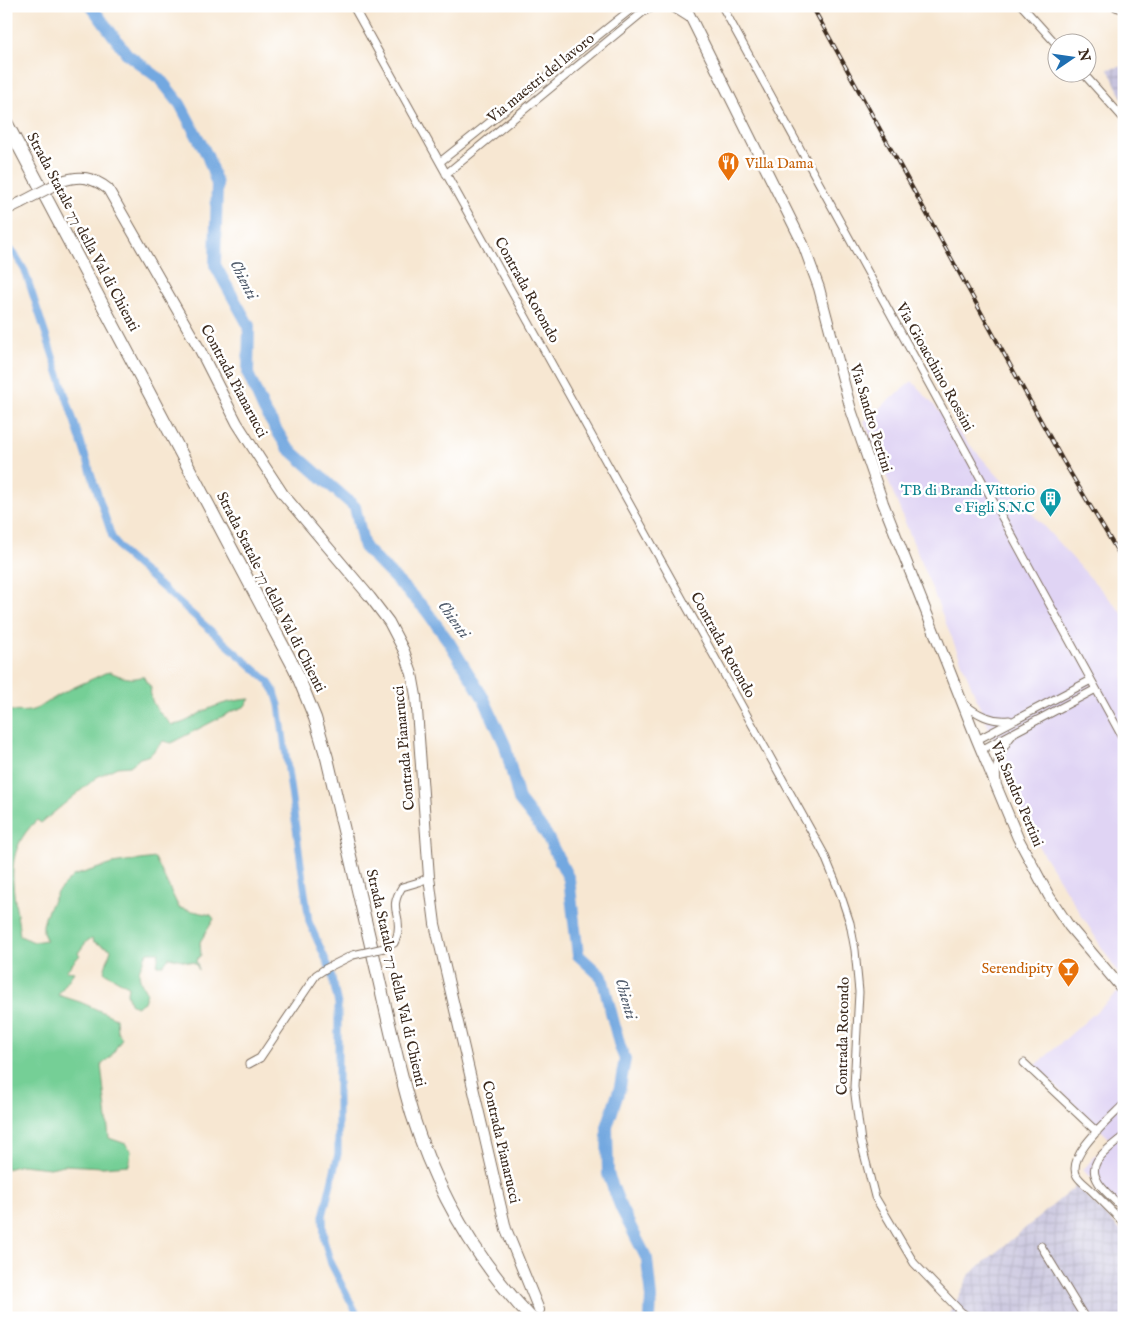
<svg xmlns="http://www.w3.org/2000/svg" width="1130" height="1324" viewBox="0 0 1130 1324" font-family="'IM FELL English',serif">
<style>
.built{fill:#e0d4f4}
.industrial{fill:url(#industrial-grid)}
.grass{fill:#75cf96;stroke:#587c5a}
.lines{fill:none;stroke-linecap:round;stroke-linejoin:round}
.canal{stroke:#73a8e0;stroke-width:7}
.river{stroke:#73a8e0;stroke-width:12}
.street-casing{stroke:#7d6c5d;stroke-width:9}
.secondary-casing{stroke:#7d6c5d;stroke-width:12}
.highway-casing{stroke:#7d6c5d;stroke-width:14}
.street{stroke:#fff;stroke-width:7}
.secondary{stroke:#fff;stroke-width:10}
.highway{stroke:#fff;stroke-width:12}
.rail-casing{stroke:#3b2a1e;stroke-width:4}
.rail{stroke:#fff;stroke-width:2;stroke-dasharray:5.5;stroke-linecap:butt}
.street-bridge-casing{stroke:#7d6c5d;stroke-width:9;stroke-linecap:butt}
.secondary-bridge-casing{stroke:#7d6c5d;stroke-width:12;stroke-linecap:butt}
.street-bridge{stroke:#fff;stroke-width:7}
.secondary-bridge{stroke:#fff;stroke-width:10}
.labels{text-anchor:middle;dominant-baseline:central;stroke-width:5;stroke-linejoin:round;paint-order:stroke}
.street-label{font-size:15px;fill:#3b2a1e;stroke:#fff}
.food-label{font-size:15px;fill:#c56008;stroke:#fff;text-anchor:start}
.culture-label{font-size:15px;fill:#0d838f;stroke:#fff;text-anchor:end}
.water-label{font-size:16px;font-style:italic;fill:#515c6c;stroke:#fff}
</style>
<defs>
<pattern id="industrial-grid" width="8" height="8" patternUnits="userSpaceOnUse" patternTransform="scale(1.25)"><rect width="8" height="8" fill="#c4c0db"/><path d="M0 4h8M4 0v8" fill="none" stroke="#a9a5bc"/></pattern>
</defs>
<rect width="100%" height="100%" fill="#fff"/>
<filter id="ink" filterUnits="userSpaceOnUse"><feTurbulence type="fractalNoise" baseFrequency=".02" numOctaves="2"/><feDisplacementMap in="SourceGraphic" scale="10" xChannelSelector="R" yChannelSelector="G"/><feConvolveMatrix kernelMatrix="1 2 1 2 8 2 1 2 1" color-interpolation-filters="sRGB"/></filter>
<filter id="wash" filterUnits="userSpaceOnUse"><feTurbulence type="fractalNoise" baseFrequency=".0096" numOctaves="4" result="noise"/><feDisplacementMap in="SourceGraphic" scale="20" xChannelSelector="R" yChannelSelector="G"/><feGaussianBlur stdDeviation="1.12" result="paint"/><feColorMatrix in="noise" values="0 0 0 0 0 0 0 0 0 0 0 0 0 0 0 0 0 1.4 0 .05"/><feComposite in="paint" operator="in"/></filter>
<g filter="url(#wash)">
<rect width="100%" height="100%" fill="#f7e7d2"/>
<path class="built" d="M912,381L1124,615V983L1032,836L864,421Z
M1124,987V1212L1083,1170L1110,1139L1035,1066Z"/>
<path class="industrial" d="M1124,66V102L1108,69Z
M1076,1186L1124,1234V1318H948L970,1274Z"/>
<path class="grass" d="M110,672C122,677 131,681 143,676L151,688C148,704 162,715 172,725C185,724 193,717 204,711C219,704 234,700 250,699L244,707L233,711L171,743L163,741L150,755L140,758L130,766L117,767L97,777L41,823L37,820C0,854 15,891 20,936L34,942L46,940L43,932V925L46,914L57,892L73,876L112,864L155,858L179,908L211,915L214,919L200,942L201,955L196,960L199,970L195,963L169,957L163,965H157L159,952H148C137,970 136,975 147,993L144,1002L136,1007L130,1003L127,993L128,986L104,972L111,949L94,942L92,938L87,941L78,953L80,955L66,971L74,972L58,995L80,1002L116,1018L117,1031L122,1038L110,1058L101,1065L109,1138L126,1144L131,1151L129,1165L103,1167L64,1165L50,1168L22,1165L6,1169V710C36,715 38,707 61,694C75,686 91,680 105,673Z"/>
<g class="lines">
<path class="canal" d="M6,246L15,254L25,271L112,537L123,553L268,681L275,692L279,705L309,922L330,969L338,1004V1154L323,1216L324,1240L331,1264L359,1318"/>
<path class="river" d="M91,6L127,54L160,79L180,104L207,155L217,184L215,265L249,326L248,374L264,410L287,447L355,507L364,547L425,609L449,642L484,699L505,745L519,800L546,834L569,879L578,955L602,977L620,1047L625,1059L620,1087L607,1127L608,1174L621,1208L647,1259L651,1298L650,1318"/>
</g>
</g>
<g filter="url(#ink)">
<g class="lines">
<defs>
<path id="street" d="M353,6L824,854L840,893L850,923L855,950L859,992L854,1087L861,1142L875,1197L914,1263L961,1312L970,1318
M665,6L673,8L689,18
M722,6L1124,740
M1022,6L1058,46
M1082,72L1124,119
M440,162L635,6
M446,174L643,12L655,6
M964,704C977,714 991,722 1009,720
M977,740L1091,680
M981,750L1096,689
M997,782C994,765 1002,747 1013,734
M384,948L394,943C396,939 398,935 398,931C401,911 388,910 402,887L419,882L429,877
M1024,1063L1097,1132
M249,1064L260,1058L316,975L325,969L353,955
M1124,1104C1111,1118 1065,1156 1077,1176C1080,1181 1086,1185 1091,1190C1102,1201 1113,1212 1124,1223
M1124,1136C1116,1143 1103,1151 1097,1161C1086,1179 1112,1197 1124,1209
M1041,1246L1085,1318"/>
<path id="secondary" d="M685,6L803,244L819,288L851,410L883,503L977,740L1018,838L1049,896L1069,926L1124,991
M1117,6L1124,8
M62,181C80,175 93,177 108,189L199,348L237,423L260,459L283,494L370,597L389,622L404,651L412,674L416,696L429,877L435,924L506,1229L539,1310
M6,210L20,203"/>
<path id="highway" d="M6,122L295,669L315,718L327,758C344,829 360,900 377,971C388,1019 398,1067 412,1114C436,1190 476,1260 531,1318"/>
</defs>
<use href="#street" class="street-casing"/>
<use href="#secondary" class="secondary-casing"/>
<use href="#highway" class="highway-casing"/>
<use href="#street" class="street"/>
<use href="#secondary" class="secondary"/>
<use href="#highway" class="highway"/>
<defs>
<path id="rail" d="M812,6L1062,459L1124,562"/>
</defs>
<use href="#rail" class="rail-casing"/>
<use href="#rail" class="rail"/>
<defs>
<path id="street-bridge" d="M353,955L384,948"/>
<path id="secondary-bridge" d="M20,203L62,181"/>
</defs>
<use href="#street-bridge" class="street-bridge-casing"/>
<use href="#secondary-bridge" class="secondary-bridge-casing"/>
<use href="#street-bridge" class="street-bridge"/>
<use href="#secondary-bridge" class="secondary-bridge"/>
</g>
</g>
<defs>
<symbol id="restaurant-pin" viewBox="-11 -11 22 30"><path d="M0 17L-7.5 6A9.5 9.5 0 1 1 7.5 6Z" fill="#e8710a" stroke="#fff"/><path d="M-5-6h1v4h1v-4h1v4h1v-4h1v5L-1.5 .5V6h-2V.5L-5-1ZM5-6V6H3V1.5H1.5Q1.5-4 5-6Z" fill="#fff"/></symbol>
<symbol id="building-pin" viewBox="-11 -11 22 30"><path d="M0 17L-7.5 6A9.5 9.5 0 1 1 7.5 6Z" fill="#0f9aa8" stroke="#fff"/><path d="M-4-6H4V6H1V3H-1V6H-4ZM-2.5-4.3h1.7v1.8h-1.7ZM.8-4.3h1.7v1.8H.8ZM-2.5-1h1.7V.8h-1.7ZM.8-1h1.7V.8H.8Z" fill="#fff"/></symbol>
<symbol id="bar-pin" viewBox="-11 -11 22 30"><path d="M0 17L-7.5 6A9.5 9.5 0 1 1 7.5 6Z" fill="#e8710a" stroke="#fff"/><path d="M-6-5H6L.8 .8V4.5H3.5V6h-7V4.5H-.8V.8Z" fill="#fff"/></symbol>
</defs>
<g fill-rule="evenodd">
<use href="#restaurant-pin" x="716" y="150" width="25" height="34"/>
<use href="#building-pin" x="1038" y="486" width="25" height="34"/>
<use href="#bar-pin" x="1056" y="956" width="25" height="34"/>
</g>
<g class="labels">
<g class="street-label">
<text transform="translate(541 78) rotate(-39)">Via maestri del lavoro</text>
<text transform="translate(83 232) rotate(62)">Strada Statale 77 della Val di Chienti</text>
<text transform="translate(527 290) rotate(61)">Contrada Rotondo</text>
<text transform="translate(935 367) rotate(61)">Via Gioacchino Rossini</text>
<text transform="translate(234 381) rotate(62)">Contrada Pianarucci</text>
<text transform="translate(871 418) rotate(73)">Via Sandro Pertini</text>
<text transform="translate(271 592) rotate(63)">Strada Statale 77 della Val di Chienti</text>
<text transform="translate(723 645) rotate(61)">Contrada Rotondo</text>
<text transform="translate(404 748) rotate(-95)">Contrada Pianarucci</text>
<text transform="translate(1017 794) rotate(67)">Via Sandro Pertini</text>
<text transform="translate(396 978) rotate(77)">Strada Statale 77 della Val di Chienti</text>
<text transform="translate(843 1036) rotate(-89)">Contrada Rotondo</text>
<text transform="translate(501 1142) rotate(77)">Contrada Pianarucci</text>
</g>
<g class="food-label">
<text x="745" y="163">Villa Dama</text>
<text x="1053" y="968" text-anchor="end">Serendipity</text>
</g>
<g class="culture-label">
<text x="1035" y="490">TB di Brandi Vittorio<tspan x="1035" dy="17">e Figli S.N.C</tspan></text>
</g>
<g class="water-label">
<text transform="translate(243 280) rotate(63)">Chienti</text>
<text transform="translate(453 620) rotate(54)">Chienti</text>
<text transform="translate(625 999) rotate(74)">Chienti</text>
</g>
</g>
<rect width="1130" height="1324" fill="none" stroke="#fff" stroke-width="25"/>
<g transform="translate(1072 58) rotate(77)"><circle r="24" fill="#ffffff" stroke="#b1aaa5"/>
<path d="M0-4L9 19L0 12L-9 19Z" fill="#1f6fb2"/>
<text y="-8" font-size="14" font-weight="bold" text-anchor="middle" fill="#3b2a1e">N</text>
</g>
</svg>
